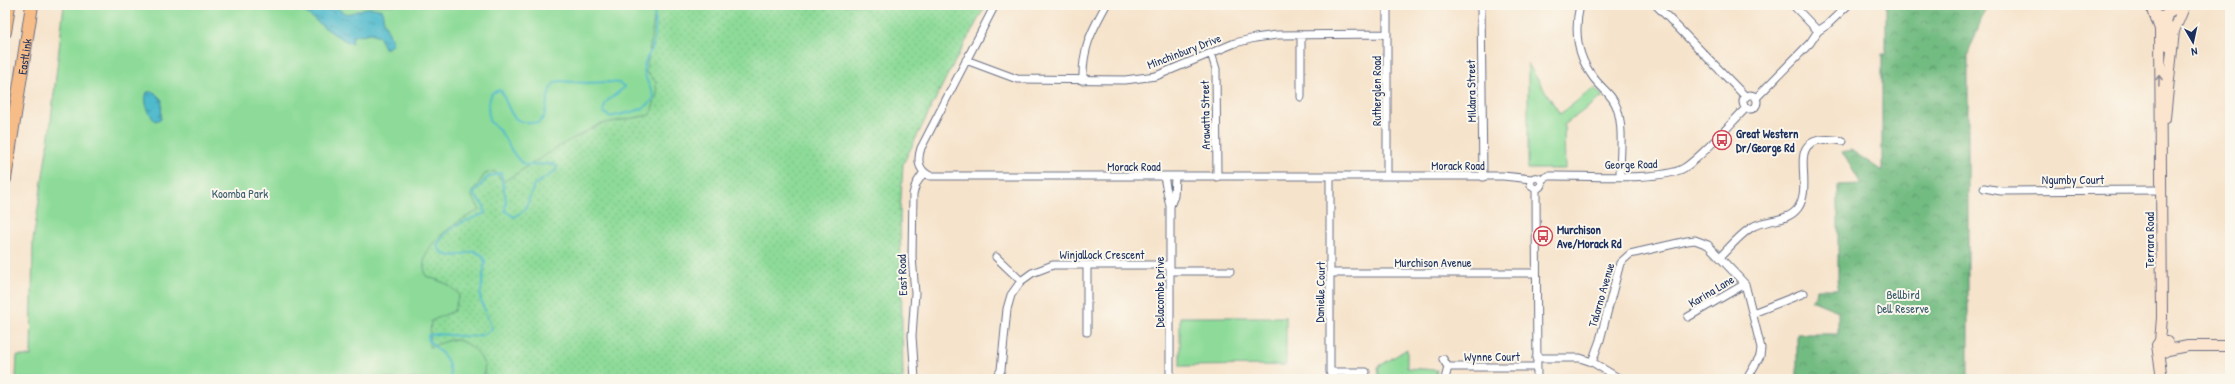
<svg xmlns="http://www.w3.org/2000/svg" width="2235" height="384" viewBox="0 0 2235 384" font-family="'Patrick Hand',sans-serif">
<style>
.grass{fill:url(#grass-dots);stroke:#54857c}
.forest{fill:url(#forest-crowns);stroke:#467570}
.park{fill:#8edb99;stroke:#54857c}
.water{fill:url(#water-ripples);stroke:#357495}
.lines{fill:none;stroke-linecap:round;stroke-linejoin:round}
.stream{stroke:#4fbacc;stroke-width:2}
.street-casing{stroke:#686e84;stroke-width:9}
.secondary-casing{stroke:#686e84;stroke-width:12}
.highway-casing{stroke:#686e84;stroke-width:14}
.street{stroke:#fff;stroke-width:7}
.secondary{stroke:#fce5cf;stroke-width:10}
.highway{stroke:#f7bd88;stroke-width:12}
.oneway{stroke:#8c8a96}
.labels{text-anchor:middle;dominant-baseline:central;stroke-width:4;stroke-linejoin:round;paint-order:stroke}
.street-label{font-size:12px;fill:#1b2f5e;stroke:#fbf7ec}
.poi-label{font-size:12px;font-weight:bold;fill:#1b2f5e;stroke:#fbf7ec;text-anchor:start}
.park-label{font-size:12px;fill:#385a6d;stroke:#fbf7ec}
</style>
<defs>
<pattern id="grass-dots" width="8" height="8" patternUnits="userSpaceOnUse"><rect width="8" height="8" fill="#8edb99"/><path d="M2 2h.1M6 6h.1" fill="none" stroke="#7abc86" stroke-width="1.8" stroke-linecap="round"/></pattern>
<pattern id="forest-crowns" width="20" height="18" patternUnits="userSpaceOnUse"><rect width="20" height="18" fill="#72bb81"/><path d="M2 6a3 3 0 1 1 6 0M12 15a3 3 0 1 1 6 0" fill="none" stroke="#5d986d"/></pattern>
<pattern id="water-ripples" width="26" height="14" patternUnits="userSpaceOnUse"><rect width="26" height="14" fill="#4fbacc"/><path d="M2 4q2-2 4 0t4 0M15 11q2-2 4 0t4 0" fill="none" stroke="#4198a9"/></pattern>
</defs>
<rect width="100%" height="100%" fill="#fbf7ec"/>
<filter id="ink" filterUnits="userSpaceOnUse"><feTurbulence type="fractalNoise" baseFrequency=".025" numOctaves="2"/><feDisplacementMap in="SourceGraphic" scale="8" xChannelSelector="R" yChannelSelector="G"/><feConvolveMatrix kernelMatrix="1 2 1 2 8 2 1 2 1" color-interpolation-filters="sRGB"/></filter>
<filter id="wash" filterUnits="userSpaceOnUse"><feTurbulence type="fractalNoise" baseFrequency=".012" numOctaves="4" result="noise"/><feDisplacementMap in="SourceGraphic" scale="16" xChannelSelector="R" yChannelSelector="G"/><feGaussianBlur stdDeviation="0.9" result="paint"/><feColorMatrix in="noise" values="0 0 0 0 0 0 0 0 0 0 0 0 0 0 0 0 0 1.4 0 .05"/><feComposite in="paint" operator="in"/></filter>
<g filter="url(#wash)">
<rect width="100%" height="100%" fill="#f6e3cb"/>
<path class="grass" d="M643,5H986L948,74L903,164L900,214L903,379H424L419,261L454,199Z"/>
<path class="forest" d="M1886,5H1987L1968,54V379H1797V334H1838V311L1811,300L1815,296L1816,289H1838V185L1861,184L1842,152L1851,150L1882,171V54H1886Z"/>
<path class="park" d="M64,5H656L646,72L656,82L657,95L650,115L600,124L563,144L503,182L495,171L485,174L471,195L480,210C462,218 427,240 424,261C423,265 425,272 426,276L447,284L459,294L454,311L431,321L429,347C436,346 448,339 456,340C471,342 493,364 481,379H16L17,356H31L33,241L50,129Z
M1528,64L1560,114L1594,88L1603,96L1564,125L1565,169H1528Z
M1180,317H1286V365L1180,366Z
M1407,349V368L1437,370L1436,379H1377L1379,373L1378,367Z"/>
<path class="water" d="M299,5H337C343,19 353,12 362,9C369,7 375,8 382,10L384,22L393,43L388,48H384L379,36L371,33L353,36L352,43C342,42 304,13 299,5Z
M147,92H154L162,100L161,119L155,121C148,113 143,101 147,92Z"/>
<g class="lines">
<path class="stream" d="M451,379C448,353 445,358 429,341L428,335C448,331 475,344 492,329L480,298L485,262L482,255L474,251C460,255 444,262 437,245C449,225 465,222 485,213L484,206L473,194L488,177L501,173L506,200L505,211L514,217L525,210L534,185L556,171L557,167L553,164L525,165C508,154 507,132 489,121L488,104L492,93L499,90L502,92C512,115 511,124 538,123L544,117L550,89L554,83L560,81L585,83L609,82L619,83L625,87L606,102L603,111L609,117C624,113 648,112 654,97C651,87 643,77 644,67C644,61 650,54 652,47C656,37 657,14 651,5"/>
</g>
</g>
<g filter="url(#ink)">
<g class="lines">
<defs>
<path id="street" d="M995,5L921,148C917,160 918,170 930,176H1503L1532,179
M1387,5V176
M1481,5L1483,177
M1580,5C1574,30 1577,56 1593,77C1601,88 1613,95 1617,108C1624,128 1620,155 1620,175
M1656,5L1746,97
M1793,5L1818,31
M1301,35V97
M1211,53L1216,69L1217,177
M966,60L1017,79L1125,80L1156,76L1235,43L1255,38L1277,35L1387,34
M1083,81C1082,49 1091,32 1106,5
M1743 102a7 7 0 1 1 14 0a7 7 0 1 1-14 0Z
M1756,98L1810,43L1818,31L1827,25L1848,5
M1164,177L1170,206V379
M1330,177V372H1366
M1530.5 183a5.5 5.5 0 1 1 11 0a5.5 5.5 0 1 1-11 0Z
M1541,180L1548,176C1579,175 1661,182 1684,168C1703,156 1729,125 1746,108
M1984,188L2001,191L2162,190
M1536,189L1537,379
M1170,206L1174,196L1175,177
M996,257L1021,281
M1720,257C1730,247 1741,233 1754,226C1768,219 1788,222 1798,208C1817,180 1778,130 1843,141
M1171,271H1230
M1331,273H1536
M1753,313L1804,293
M1688,317L1745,284
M1087,332V265
M1536,358H1580L1592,362L1620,379
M1443,359L1448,367
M1592,362L1600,340L1620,263L1630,254L1687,241L1695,240L1708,245L1745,284L1761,348L1760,356L1747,379
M915,379L912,336L915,293L912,257L913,194L916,184L924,172
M996,379L1001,370L1007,309L1011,295L1021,281L1032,273L1053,265H1170
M1445,379L1448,367H1536"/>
<path id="secondary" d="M2152,5L2153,13L2161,18L2182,5
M2155,15L2160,29L2162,318L2160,341
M2166,16L2169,46
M2165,118L2174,31L2185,5
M2168,350L2188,346H2230
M2159,351L2164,352L2168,350L2169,346L2167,342L2160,341L2157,345L2162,379"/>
<g id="highway">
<path d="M5,32L9,5"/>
<path id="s1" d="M5,179L32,5"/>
</g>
</defs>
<use href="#street" class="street-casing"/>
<use href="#secondary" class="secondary-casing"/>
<use href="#highway" class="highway-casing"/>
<use href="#street" class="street"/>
<use href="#secondary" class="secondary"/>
<use href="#highway" class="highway"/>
</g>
<defs><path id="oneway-shaft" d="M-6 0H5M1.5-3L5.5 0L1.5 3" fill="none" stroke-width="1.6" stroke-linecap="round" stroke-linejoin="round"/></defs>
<use class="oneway" href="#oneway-shaft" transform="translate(2159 81) rotate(-89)"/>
</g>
<defs>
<symbol id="bus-ring" viewBox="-11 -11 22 22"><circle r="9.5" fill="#fbf7ec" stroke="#d1495b" stroke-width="1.5"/><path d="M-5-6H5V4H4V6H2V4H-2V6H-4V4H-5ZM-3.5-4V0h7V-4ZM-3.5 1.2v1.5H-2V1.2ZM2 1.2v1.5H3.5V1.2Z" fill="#d1495b"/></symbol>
</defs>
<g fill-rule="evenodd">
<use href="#bus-ring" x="1711" y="129" width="22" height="22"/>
<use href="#bus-ring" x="1532" y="225" width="22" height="22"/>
</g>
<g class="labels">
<g class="street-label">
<text transform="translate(1184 51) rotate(-21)">Minchinbury Drive</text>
<text stroke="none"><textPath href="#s1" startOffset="124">EastLink</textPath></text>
<text transform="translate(1376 91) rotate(-90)">Rutherglen Road</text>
<text transform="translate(1471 91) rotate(-91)">Mildara Street</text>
<text transform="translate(1205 115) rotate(-91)">Arawatta Street</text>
<text transform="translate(1631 164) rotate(-1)">George Road</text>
<text x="1458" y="165">Morack Road</text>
<text x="1134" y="166">Morack Road</text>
<text x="2073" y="179">Ngumby Court</text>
<text transform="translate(2149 240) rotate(-90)">Terrara Road</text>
<text x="1102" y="254">Winjallock Crescent</text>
<text x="1433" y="262">Murchison Avenue</text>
<text transform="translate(902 275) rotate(-92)">East Road</text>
<text transform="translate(1711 291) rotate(-31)">Karina Lane</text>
<text transform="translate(1159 292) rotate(-90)">Delacombe Drive</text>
<text transform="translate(1320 292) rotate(-89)">Danielle Court</text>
<text transform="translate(1601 295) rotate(-74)">Talarno Avenue</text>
<text x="1492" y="356">Wynne Court</text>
</g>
<g class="poi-label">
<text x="1736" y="133">Great Western<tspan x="1736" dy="14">Dr/George Rd</tspan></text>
<text x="1557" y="229">Murchison<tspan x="1557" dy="14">Ave/Morack Rd</tspan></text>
</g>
<g class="park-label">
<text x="240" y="193">Koomba Park</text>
<text x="1903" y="294">Bellbird<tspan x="1903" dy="14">Dell Reserve</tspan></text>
</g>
</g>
<rect width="2235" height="384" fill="none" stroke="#fbf7ec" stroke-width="20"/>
<g transform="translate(2193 42) rotate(171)" stroke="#fbf7ec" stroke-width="3" paint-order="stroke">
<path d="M0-3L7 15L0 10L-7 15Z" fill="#1b2f5e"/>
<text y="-6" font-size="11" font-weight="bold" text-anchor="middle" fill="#1b2f5e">N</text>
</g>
</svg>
